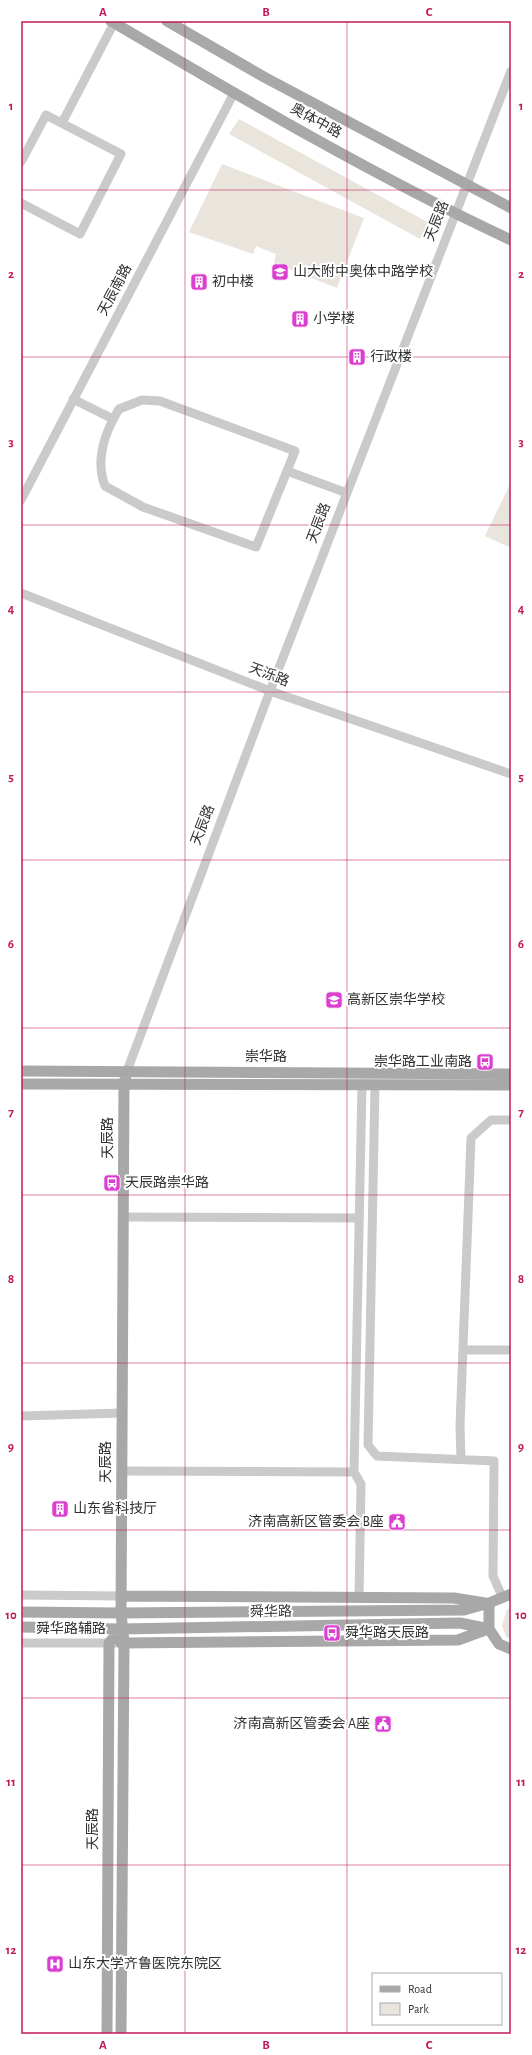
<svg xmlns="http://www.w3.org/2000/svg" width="532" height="2055" viewBox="0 0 532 2055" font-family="'Alegreya Sans','Noto Sans SC',sans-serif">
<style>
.green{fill:#e9e4dc}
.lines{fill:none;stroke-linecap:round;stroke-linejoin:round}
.minor{stroke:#cacaca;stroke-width:9}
.major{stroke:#a8a8a8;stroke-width:11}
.grid{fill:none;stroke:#c2185b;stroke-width:1;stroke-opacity:0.55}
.labels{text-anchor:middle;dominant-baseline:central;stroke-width:4;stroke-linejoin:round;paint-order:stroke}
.street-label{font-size:14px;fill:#303030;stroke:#fff}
.poi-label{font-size:14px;fill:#303030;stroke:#fff;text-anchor:start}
.neatline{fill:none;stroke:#c2185b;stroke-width:1.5}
.grid-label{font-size:13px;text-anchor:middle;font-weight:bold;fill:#c2185b}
</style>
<rect width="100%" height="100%" fill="#fff"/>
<path class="green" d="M239,119L429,223L420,239L229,134Z
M222,164L364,218L337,288L274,263L276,254L256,246L253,254L189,232Z
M511,482V548L485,536Z
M511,1608V1639L506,1637L502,1625L507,1609Z"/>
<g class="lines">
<path class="minor" d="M62,123L114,23
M21,162L46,115L121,154L80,234L21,203
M73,399L113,419
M287,471L256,547L143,507L105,486C95,460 105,432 119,409L142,400L160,401L295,451L287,471L347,493
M21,500L234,93
M21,593L270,691L511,774
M127,1071L270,691L511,71
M375,1085L368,1445L377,1456L494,1461L493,1576L502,1596
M123,1217L359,1218
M463,1350H511
M21,1416L122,1413
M461,1459L460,1426L471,1138L491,1120H511
M121,1471L354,1472L362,1085
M354,1472L361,1484L359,1598
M21,1595L121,1596
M21,1643H116"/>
<path class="major" d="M111,21C242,98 374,176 511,240
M167,21L264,77L511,208
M21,1071L511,1074
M21,1084L511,1085
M121,1596L454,1598L485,1603
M21,1612L121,1613L464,1610L489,1603L511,1594
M21,1627L121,1629L460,1623L489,1629L499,1644L511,1649
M489,1629V1603
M121,1643L458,1640L488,1629
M107,2034L109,1643L121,1629
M121,2034L124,1643L121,1613L124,1084L127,1071"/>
</g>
<path class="grid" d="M185,21V2034M347,21V2034M21,190H511M21,357H511M21,525H511M21,692H511M21,860H511M21,1028H511M21,1195H511M21,1363H511M21,1530H511M21,1698H511M21,1865H511"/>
<defs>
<symbol id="school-square" viewBox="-11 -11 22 22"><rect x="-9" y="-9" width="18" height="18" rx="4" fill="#da3fd0" stroke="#fff"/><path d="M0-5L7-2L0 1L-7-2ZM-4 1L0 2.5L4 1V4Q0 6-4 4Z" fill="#fff"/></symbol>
<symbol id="building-square" viewBox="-11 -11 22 22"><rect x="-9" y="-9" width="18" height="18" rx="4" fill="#da3fd0" stroke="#fff"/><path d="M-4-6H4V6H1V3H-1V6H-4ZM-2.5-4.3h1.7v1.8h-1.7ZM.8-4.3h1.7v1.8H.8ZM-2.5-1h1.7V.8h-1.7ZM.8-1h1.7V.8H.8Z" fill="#fff"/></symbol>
<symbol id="bus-square" viewBox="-11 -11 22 22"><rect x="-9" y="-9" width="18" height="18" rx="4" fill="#da3fd0" stroke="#fff"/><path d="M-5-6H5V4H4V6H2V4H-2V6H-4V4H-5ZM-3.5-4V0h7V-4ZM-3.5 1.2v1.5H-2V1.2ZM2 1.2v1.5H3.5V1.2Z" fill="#fff"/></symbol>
<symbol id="civic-square" viewBox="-11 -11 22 22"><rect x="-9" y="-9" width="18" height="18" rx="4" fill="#da3fd0" stroke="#fff"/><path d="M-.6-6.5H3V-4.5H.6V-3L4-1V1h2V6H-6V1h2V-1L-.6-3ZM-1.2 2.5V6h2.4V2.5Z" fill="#fff"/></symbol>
<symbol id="hospital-square" viewBox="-11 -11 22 22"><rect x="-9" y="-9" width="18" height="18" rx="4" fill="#da3fd0" stroke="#fff"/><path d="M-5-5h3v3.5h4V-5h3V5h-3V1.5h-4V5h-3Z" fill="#fff"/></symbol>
</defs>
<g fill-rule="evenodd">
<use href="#school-square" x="270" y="262" width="20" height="20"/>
<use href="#building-square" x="189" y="272" width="20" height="20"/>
<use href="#building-square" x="290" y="309" width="20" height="20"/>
<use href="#building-square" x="347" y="347" width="20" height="20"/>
<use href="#school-square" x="324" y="990" width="20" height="20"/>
<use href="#bus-square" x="475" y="1052" width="20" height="20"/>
<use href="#bus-square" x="102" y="1173" width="20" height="20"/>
<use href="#building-square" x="50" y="1499" width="20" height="20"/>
<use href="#civic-square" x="387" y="1512" width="20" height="20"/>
<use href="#bus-square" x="322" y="1623" width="20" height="20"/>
<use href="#civic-square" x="373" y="1714" width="20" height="20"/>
<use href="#hospital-square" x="45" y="1954" width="20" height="20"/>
</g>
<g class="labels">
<g class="street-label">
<text transform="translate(316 121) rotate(29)">奥体中路</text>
<text transform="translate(437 221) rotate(-68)">天辰路</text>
<text transform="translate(115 290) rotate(-62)">天辰南路</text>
<text transform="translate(319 523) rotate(-69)">天辰路</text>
<text transform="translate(269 675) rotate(21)">天泺路</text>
<text transform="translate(203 825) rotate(-69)">天辰路</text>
<text x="266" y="1057">崇华路</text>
<text transform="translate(108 1138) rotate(-90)">天辰路</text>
<text transform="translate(106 1462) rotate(-90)">天辰路</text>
<text transform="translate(271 1612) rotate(-1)">舜华路</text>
<text x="71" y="1629">舜华路辅路</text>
<text transform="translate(93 1829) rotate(-90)">天辰路</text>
</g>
<g class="poi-label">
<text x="293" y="272">山大附中奥体中路学校</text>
<text x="212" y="282">初中楼</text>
<text x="313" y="319">小学楼</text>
<text x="370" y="357">行政楼</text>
<text x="347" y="1000">高新区崇华学校</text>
<text x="472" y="1062" text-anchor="end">崇华路工业南路</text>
<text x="125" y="1183">天辰路崇华路</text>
<text x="73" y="1509">山东省科技厅</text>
<text x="384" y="1522" text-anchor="end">济南高新区管委会 B座</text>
<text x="345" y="1633">舜华路天辰路</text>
<text x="370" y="1724" text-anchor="end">济南高新区管委会 A座</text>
<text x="68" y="1964">山东大学齐鲁医院东院区</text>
</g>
</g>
<rect width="532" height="2055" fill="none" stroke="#ffffff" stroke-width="44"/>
<rect x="372" y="1973" width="130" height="52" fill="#ffffff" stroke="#acacac"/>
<rect x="380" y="1986" width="20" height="6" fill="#a8a8a8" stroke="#acacac"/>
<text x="408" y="1993" font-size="12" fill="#303030">Road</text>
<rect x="380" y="2003" width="20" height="12" fill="#e9e4dc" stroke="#acacac"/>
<text x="408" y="2013" font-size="12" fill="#303030">Park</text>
<rect x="22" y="22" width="488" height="2011" class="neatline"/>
<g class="grid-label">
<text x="103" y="16">A</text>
<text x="266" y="16">B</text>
<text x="429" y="16">C</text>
<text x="11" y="110">1</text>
<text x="521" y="110">1</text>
<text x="11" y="278">2</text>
<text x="521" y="278">2</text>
<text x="11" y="446">3</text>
<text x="521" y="446">3</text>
<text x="11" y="613">4</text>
<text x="521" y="613">4</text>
<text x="11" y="781">5</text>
<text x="521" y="781">5</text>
<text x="11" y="948">6</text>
<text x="521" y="948">6</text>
<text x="11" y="1116">7</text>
<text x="521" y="1116">7</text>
<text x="11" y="1283">8</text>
<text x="521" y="1283">8</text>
<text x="11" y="1451">9</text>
<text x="521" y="1451">9</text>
<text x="11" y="1619">10</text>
<text x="521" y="1619">10</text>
<text x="11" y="1786">11</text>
<text x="521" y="1786">11</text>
<text x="11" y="1954">12</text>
<text x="521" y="1954">12</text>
<text x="103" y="2049">A</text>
<text x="266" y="2049">B</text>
<text x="429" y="2049">C</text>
</g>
</svg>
